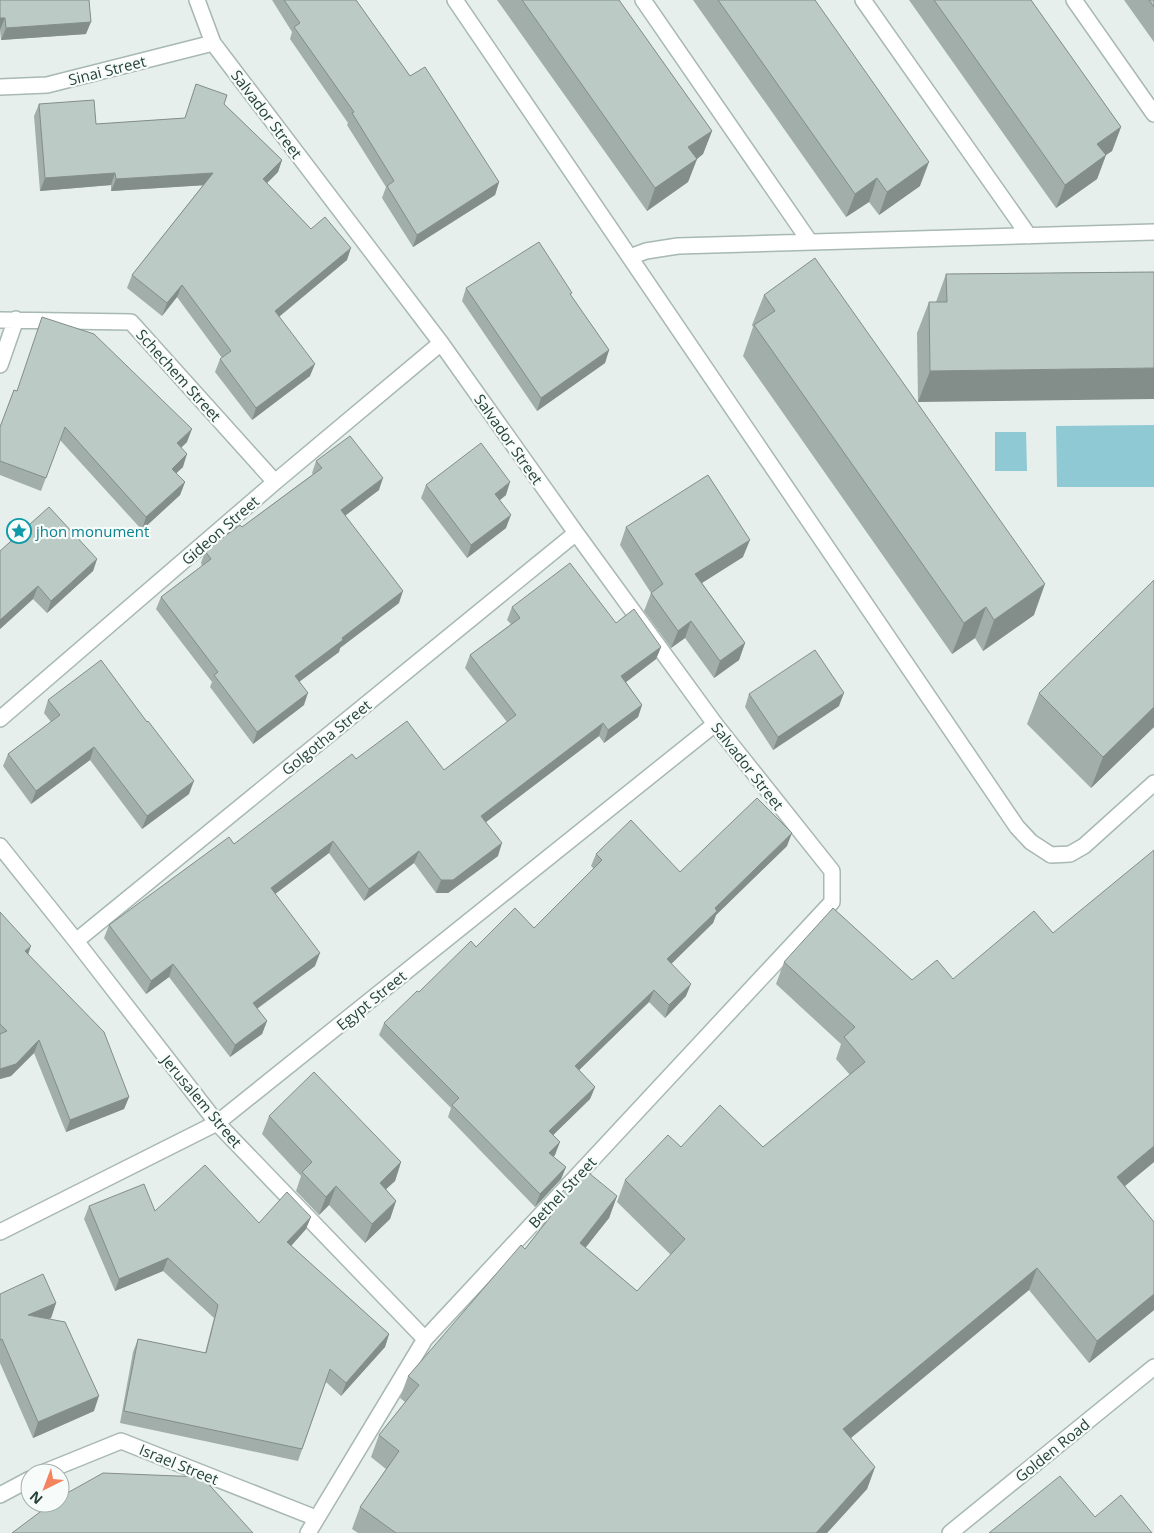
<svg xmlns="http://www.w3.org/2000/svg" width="1154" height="1533" viewBox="0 0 1154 1533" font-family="'Open Sans',sans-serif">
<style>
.water{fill:#8ec9d4}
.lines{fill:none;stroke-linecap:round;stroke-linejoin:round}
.lane-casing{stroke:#a8b8b2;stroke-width:18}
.street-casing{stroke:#a8b8b2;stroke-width:18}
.lane{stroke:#fff;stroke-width:15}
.street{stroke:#fff;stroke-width:15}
.wall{fill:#a1aea9}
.shaded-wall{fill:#838d89}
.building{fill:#bbcac4;stroke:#838d89}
.labels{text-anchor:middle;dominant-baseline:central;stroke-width:4.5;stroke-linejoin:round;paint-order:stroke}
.street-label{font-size:15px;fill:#24423a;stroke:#f7fbf9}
.culture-label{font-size:15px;fill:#0d838f;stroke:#f7fbf9;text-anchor:start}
</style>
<rect width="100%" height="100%" fill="#e6efeb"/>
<path class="water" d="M1154,425V487H1057L1056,426Z
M995,432H1026L1027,471H995Z"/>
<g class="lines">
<defs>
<path id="lane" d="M455,0L1017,827L1031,842L1051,855L1070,854L1084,846L1154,783
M643,0L810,242
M863,0L1029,236
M1074,0L1154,114
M630,257L646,251L678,246L1154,232"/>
<path id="street" d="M197,0L213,43L441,343L576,533L715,724L832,871V902L425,1339L308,1533
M0,87L47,85L213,43
M0,320L131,322L275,482
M0,365L16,319
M0,719L275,482L441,343
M0,846L76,941L217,1123L425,1339
M76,941L576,533
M0,1232L217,1123L715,724
M42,1473L121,1441L316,1518
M0,1495L30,1479
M950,1533L1154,1367"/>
</defs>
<use href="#lane" class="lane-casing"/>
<use href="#street" class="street-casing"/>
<use href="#lane" class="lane"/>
<use href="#street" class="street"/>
</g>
<path class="wall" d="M0,0L86,34L1,40L0,30Z
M272,0H356L410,76L499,182L495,195L413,247L382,198L386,187L347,125L348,123L290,39L292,32Z
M497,0H619L712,131L703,154L697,159L688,182L647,211Z
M693,0H815L920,186L879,215L869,202L846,217Z
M909,0H1031L1121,127L1112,151L1106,155L1097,179L1056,208Z
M1124,0H1154V42Z
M196,84L224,104L282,160L278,172L267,183L311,229L347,260L279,317L310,376L252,420L215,372L220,359L222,358L177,297L162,316L127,288L132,275L203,185L111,191V185L40,191L34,116L39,104L96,124L185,118Z
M1154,272L918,402L917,333L929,302H936L946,274Z
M466,288L571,296L609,350L605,363L537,411L462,301Z
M764,295L1034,615L983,651L975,638L952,654L743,356L753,327L752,325Z
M14,390L187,442L181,448L183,467L176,473L185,482L180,495L142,530L60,440L41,491L0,475V427Z
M316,461L379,490L345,515L399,603L340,648L339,652L300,681L304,705L253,744L210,687L212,682L156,609L161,597L202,566L201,563L205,551L242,527L313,474L312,473Z
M426,485L506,495L500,500L506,528L467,558L421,498Z
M626,527L743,557L702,583L745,643L739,660L714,678L685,638L671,648L644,611L651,593L620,545Z
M0,551L97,559L93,571L47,613L33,599L0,629Z
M1154,580V727L1091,788L1027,724L1039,693Z
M512,607L616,623L661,647L656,659L626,682L642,705L638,717L604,743L599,736L486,822L498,856L448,893H436L414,863L364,901L329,853L275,894L315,966L257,1009L267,1021L262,1034L230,1057L169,977L146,994L104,938L109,925L234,844L356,759L444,770L507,722L465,668L470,655L511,624L507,620Z
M749,694L839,706L773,750L745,707Z
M48,700L189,794L142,829L90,760L31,804L3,766L8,754L51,722L44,713Z
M787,846L716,915L713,923L671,964L686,996L665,1018L649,1002L579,1070L595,1087L590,1099L553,1135L555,1155L553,1157L566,1167L561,1179L535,1207L448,1117L451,1108L379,1035L384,1023L419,992L476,947L534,928L594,869L591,866L596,854L680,872Z
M0,912L28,954L129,1097L124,1109L66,1132L34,1053L11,1076L0,1079Z
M784,962L912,980L953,979L1154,1162L1125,1186L1154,1222V1310L1089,1363L1029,1290L851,1438L875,1467L867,1489L827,1533H358L352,1529L360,1507L386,1469L371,1457L379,1435L405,1402L400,1398L408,1376L525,1249L549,1218L556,1198L617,1196L609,1218L585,1247L637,1291L671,1255L617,1202L625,1180L681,1147H763L850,1075L836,1059L841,1044L776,984Z
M269,1116L401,1162L395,1181L386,1189L396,1201L390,1219L365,1243L329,1205L319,1215L296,1191L301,1176L262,1134Z
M89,1206L155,1211L306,1229L291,1246L389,1334L385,1347L341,1396L326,1382L298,1461L120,1423L133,1352L138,1339L205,1353L214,1318L163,1271L115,1291L84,1219Z
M0,1294L56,1303L51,1318L48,1319L94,1411L33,1438L0,1363Z"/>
<path class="shaded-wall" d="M0,18H5L0,30Z
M91,22L86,34L1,40L6,28Z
M1121,127L1112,151L1106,155L1097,179L1056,208L1065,185L1097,144Z
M712,131L703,154L697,159L688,182L647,211L655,188L688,147Z
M282,160L278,172L259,191L263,179Z
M929,162L920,186L879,215L887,192Z
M115,173L111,185L40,191L45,178Z
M213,173L208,185L111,191L116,179Z
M877,178L869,202L846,217L855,194Z
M499,182L495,195L413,247L417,235Z
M351,248L347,260L270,324L275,311Z
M182,285L177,297L162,316L167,303Z
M609,350L605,363L537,411L541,398Z
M315,364L310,376L252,420L256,408Z
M1154,368V399L918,402L930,371Z
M192,429L187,442L172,456L177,443Z
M187,454L183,467L167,482L172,469Z
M383,478L379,490L337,522L341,510Z
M185,482L180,495L142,530L146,517Z
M510,482L506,495L491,507L495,494Z
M511,515L506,528L467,558L471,545Z
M750,540L743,557L689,591L695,574Z
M97,559L93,571L47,613L51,601Z
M1045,584L1034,615L983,651L994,620Z
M38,586L33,599L0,629V620Z
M403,591L399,603L340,648L339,652L291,688L295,676L342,638Z
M986,607L975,638L952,654L964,623Z
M691,621L685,638L671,648L678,631Z
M745,643L739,660L714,678L720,661Z
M661,647L656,659L617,689L621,676Z
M308,693L304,705L253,744L257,732Z
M844,693L839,706L773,750L778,737Z
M642,705L638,717L604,743L608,730Z
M1154,707V727L1091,788L1103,757Z
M603,723L599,736L477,829L481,816Z
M94,747L90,760L31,804L36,791Z
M194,781L189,794L142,829L147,816Z
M792,833L787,846L716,915L713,923L663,972L667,959L715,908Z
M333,841L329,853L266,901L271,888Z
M502,843L498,856L448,893H436L441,880Z
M419,851L414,863L364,901L369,889Z
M31,946L27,958L25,951Z
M320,953L315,966L248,1015L253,1003Z
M173,964L169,977L146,994L151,981Z
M691,984L686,996L665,1018L669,1005Z
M654,990L649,1002L570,1079L575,1066Z
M267,1021L262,1034L230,1057L235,1045Z
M39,1040L34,1053L11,1076L0,1079V1069Z
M595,1087L590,1099L544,1144L549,1131Z
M129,1097L124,1109L66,1132L70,1120Z
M560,1142L555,1155L544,1166L549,1153Z
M1154,1146V1162L1109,1199L1117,1177Z
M401,1162L395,1181L373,1201L380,1183Z
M566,1167L561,1179L535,1207L540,1194Z
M336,1186L329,1205L319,1215L326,1197Z
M617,1196L609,1218L572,1265L580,1243Z
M396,1201L390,1219L365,1243L372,1224Z
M311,1217L306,1229L283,1255L287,1242Z
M168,1258L163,1271L115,1291L119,1279Z
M1037,1268L1029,1290L835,1451L843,1429Z
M1154,1294V1310L1089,1363L1097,1341Z
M56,1303L51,1318L22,1330L28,1315Z
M389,1334L385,1347L341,1396L346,1383Z
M99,1396L94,1411L33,1438L38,1422Z
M875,1467L867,1489L827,1533H816Z"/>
<path class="building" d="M0,0H89L91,22L6,28L5,18H0Z
M284,0H356L410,76L425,67L499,182L417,235L387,186L394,181L352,113L354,112L294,27L300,23Z
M522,0H619L712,131L688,147L697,159L655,188Z
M718,0H815L929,162L887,192L877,178L855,194Z
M934,0H1031L1121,127L1097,144L1106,155L1065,185Z
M1149,0H1154V7Z
M196,84L227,95L224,104L282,160L263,179L311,229L325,217L351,248L275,311L315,364L256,408L220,359L231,351L182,285L167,303L132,275L213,173L116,179L115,173L45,178L39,104L94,100L96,124L185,118Z
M539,242L572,293L570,294L609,350L541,398L466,288Z
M815,258L1045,584L994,620L986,607L964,623L754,325L775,311L764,295Z
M1154,272V368L930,371L929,302H947L946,274Z
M42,317L94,334L192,429L177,443L187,454L172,469L185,482L146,517L65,427L46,478L0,461V427L14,390L17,391Z
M350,436L383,478L341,510L403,591L342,638L343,640L295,676L308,693L257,732L214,675L218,672L161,597L211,559L205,551L240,525L242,527L322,468L316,461Z
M481,443L510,482L495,494L511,515L471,545L426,485Z
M708,475L750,540L695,574L745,643L720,661L691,621L678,631L651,593L663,584L626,527Z
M49,507L97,559L51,601L38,586L0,620V551Z
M570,563L616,623L634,609L661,647L621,676L642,705L608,730L603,723L481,816L502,843L453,880H441L419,851L369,889L333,841L271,888L320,953L253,1003L267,1021L235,1045L173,964L151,981L109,925L229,837L234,844L352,754L356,759L407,721L444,770L516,715L470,655L520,618L512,607Z
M1154,580V707L1103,757L1039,693Z
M815,650L844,693L778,737L749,694Z
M101,660L147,722L148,721L194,781L147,816L94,747L36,791L8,754L60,715L48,700Z
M757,798L792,833L715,908L717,911L667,959L691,984L669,1005L654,990L575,1066L595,1087L549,1131L560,1142L549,1153L566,1167L540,1194L452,1105L459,1098L384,1023L417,991L419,992L471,941L476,947L515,908L534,928L602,860L596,854L631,820L680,872Z
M1154,850V1146L1117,1177L1154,1222V1294L1097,1341L1037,1268L843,1429L875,1467L816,1533H396L360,1507L399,1451L379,1435L419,1385L408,1376L410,1374L521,1245L525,1249L561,1203L556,1198L584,1169L617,1196L580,1243L637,1291L685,1239L625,1180L668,1135L681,1147L720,1105L763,1147L865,1062L844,1037L855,1027L784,962L833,908L912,980L937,960L953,979L1034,911L1053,933Z
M0,912L31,946L25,951L104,1032L129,1097L70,1120L39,1040L16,1064L0,1069V1034L7,1031L0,1024Z
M314,1072L401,1162L380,1183L396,1201L372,1224L336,1186L326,1197L302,1172L312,1162L269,1116Z
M205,1165L259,1223L287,1192L311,1217L287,1242L389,1334L346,1383L330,1369L302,1449L124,1411L138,1339L206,1353L218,1305L168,1258L119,1279L89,1206L144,1184L155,1211Z
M43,1274L56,1303L28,1315L65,1322L99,1396L38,1422L2,1339L0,1340V1294Z
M103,1473L202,1477L253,1533H12L52,1503H60V1497Z
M1060,1476L1095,1517L1121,1495L1152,1533H989Z"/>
<defs>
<symbol id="sight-ring" viewBox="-11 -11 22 22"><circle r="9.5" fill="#f7fbf9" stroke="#0f9aa8" stroke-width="1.5"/><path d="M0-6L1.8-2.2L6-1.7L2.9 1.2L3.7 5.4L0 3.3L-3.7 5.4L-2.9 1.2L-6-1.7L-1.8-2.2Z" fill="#0f9aa8"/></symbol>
</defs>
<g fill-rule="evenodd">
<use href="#sight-ring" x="5" y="517" width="28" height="28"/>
</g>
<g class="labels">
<g class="street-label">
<text transform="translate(107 70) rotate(-14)">Sinai Street</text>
<text transform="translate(267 114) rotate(53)">Salvador Street</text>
<text transform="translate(179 375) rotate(48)">Schechem Street</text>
<text transform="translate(509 439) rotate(55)">Salvador Street</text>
<text transform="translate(220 530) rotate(-41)">Gideon Street</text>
<text transform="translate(326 737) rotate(-39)">Golgotha Street</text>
<text transform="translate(748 766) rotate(52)">Salvador Street</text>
<text transform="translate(371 1000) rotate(-39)">Egypt Street</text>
<text transform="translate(202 1101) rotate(50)">Jerusalem Street</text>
<text transform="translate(562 1192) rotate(-47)">Bethel Street</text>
<text transform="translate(1052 1450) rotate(-39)">Golden Road</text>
<text transform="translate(179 1464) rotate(22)">Israel Street</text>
</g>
<g class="culture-label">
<text x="36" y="531">jhon monument</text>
</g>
</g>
<g transform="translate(45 1488) rotate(222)"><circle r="24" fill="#f7fbf9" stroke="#a3b1ad"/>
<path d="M0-4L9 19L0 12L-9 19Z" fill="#f4845f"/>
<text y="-8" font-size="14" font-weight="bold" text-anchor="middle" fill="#24423a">N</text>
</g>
</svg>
